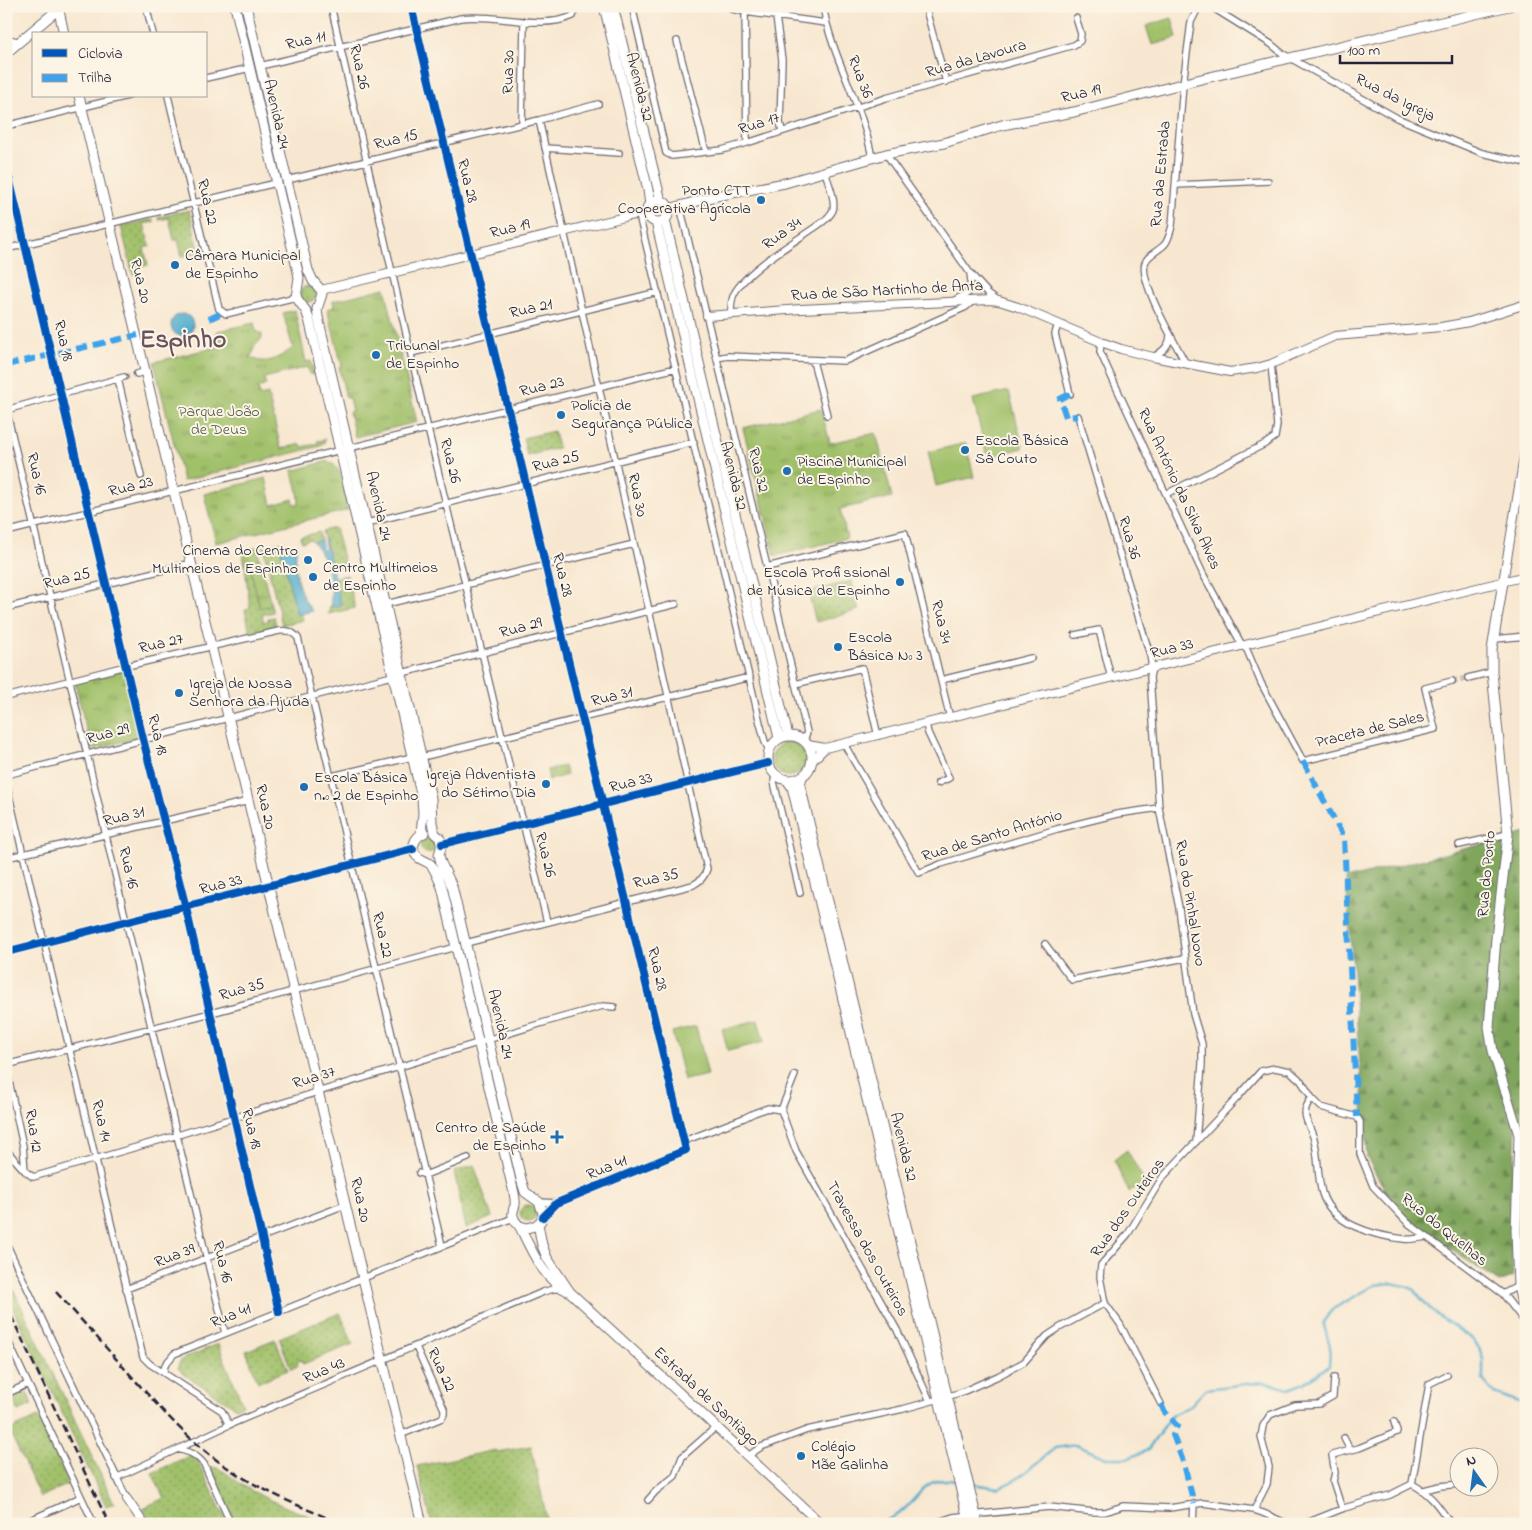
<svg xmlns="http://www.w3.org/2000/svg" width="1532" height="1530" viewBox="0 0 1532 1530" font-family="'Indie Flower',sans-serif">
<style>
.grass{fill:url(#grass-dots);stroke:#617152}
.forest{fill:url(#forest-firs);stroke:#51644c}
.park{fill:url(#park-tufts);stroke:#617152}
.pitch{fill:#a0c069;stroke:#617152}
.water{fill:#4dabcc;stroke:#386684}
.lines{fill:none;stroke-linecap:round;stroke-linejoin:round}
.stream{stroke:#4dabcc;stroke-width:2.5}
.minor-tunnel{stroke:#cdc0b2;stroke-width:5.5;stroke-dasharray:5.5 3;stroke-linecap:butt}
.minor-casing{stroke:#6d676f;stroke-width:8}
.tertiary-casing{stroke:#6d676f;stroke-width:10}
.secondary-casing{stroke:#6d676f;stroke-width:11}
.primary-casing{stroke:#6d676f;stroke-width:11}
.minor{stroke:#fff;stroke-width:5.5}
.tertiary{stroke:#fff;stroke-width:8}
.secondary{stroke:#fff;stroke-width:9}
.primary{stroke:#fff;stroke-width:9}
.rail{stroke:#22223b;stroke-width:2.5;stroke-dasharray:8 4;stroke-linecap:butt}
.quiet{stroke:#3ea2ec;stroke-width:6;stroke-dasharray:12 6;stroke-linecap:butt}
.cycleway-casing{stroke:#fcf5e5;stroke-width:11}
.cycleway{stroke:#0057b8;stroke-width:8}
.poi-dot{fill:#1f6fb2;stroke:#fcf5e5;stroke-width:2}
.labels{text-anchor:middle;dominant-baseline:central;stroke-width:4;stroke-linejoin:round;paint-order:stroke}
.street-label{font-size:16px;fill:#22223b;stroke:#fcf5e5}
.poi-label{font-size:16px;fill:#22223b;stroke:#fcf5e5;text-anchor:start}
.park-label{font-size:16px;fill:#4e594b;stroke:#fcf5e5}
.town-label{font-size:26px;font-weight:bold;fill:#69525e;stroke:#fcf5e5}
</style>
<defs>
<pattern id="grass-dots" width="8" height="8" patternUnits="userSpaceOnUse" patternTransform="scale(1.25)"><rect width="8" height="8" fill="#a0c069"/><path d="M2 2h.1M6 6h.1" fill="none" stroke="#829c58" stroke-width="1.8" stroke-linecap="round"/></pattern>
<pattern id="forest-firs" width="22" height="20" patternUnits="userSpaceOnUse" patternTransform="scale(1.25)"><rect width="22" height="20" fill="#80a65d"/><path d="M5 1l3.5 6h-7zM16 11l3.5 6h-7z" fill="#68874e"/></pattern>
<pattern id="park-tufts" width="24" height="20" patternUnits="userSpaceOnUse" patternTransform="scale(1.25)"><rect width="24" height="20" fill="#a0c069"/><path d="M3 7l-1-3M5 7V3M7 7l1-3M15 17l-1-3M17 17v-4M19 17l1-3" fill="none" stroke="#829c58"/></pattern>
</defs>
<rect width="100%" height="100%" fill="#fcf5e5"/>
<filter id="ink" filterUnits="userSpaceOnUse"><feTurbulence type="fractalNoise" baseFrequency=".02" numOctaves="2"/><feDisplacementMap in="SourceGraphic" scale="10" xChannelSelector="R" yChannelSelector="G"/><feConvolveMatrix kernelMatrix="1 2 1 2 8 2 1 2 1" color-interpolation-filters="sRGB"/></filter>
<filter id="wash" filterUnits="userSpaceOnUse"><feTurbulence type="fractalNoise" baseFrequency=".0096" numOctaves="4" result="noise"/><feDisplacementMap in="SourceGraphic" scale="20" xChannelSelector="R" yChannelSelector="G"/><feGaussianBlur stdDeviation="1.12" result="paint"/><feColorMatrix in="noise" values="0 0 0 0 0 0 0 0 0 0 0 0 0 0 0 0 0 1.4 0 .05"/><feComposite in="paint" operator="in"/></filter>
<g filter="url(#wash)">
<rect width="100%" height="100%" fill="#f8e7d0"/>
<path class="grass" d="M189,210L201,258L197,259L196,253L182,257L178,240H174L169,218L159,220V217Z
M153,219L154,222L144,224L150,246L144,248L148,265L135,268L136,274L133,275L121,226Z
M300 294a8 8 0 1 1 16 0a8 8 0 1 1-16 0Z
M554,431L558,448L527,456L523,438Z
M335,528L345,566L332,569L322,531Z
M319,532L321,540L313,542L310,539L302,542L300,537Z
M284,541L286,549L281,551L297,615L302,614L303,620L282,625L263,546Z
M257,547L260,560L249,563L260,607L271,605L273,612L262,615L264,622L268,621V618L274,617L276,626L250,632L245,610L250,608L243,551Z
M347,575L355,608L328,614L330,607L341,605L334,578Z
M852,581L859,610L816,622L808,592Z
M772 759a17 17 0 1 1 34 0a17 17 0 1 1-34 0Z
M564,766L567,775L549,780L547,770Z
M421 846a7 7 0 1 1 14 0a7 7 0 1 1-14 0Z
M474,1165L492,1217L466,1228L454,1172Z
M520 1213a8 8 0 1 1 16 0a8 8 0 1 1-16 0Z
M6,1274L114,1503L106,1506L6,1294Z
M340,1313L353,1344L303,1364L301,1360L297,1362L298,1366L291,1369L279,1338Z
M275,1339L288,1370L258,1382L246,1351Z
M218,1344L243,1405L236,1408L185,1375L178,1368L179,1363L182,1359Z
M23,1393L28,1394L32,1405L18,1411L12,1398Z
M38,1417L69,1484L40,1497L9,1430Z
M531,1446L548,1524H432L417,1466L496,1450L497,1452Z
M189,1456H193L197,1459L228,1524H150L143,1508L164,1498L152,1473Z
M211,1467C223,1467 234,1480 244,1486C269,1502 300,1512 328,1524H236Z"/>
<path class="forest" d="M1526,833V1129L1516,1127L1511,1231L1513,1277L1499,1282L1399,1215L1367,1158L1346,879Z"/>
<path class="park" d="M385,288L417,422L355,437L349,412L352,411L349,398H346L339,367L342,366L327,309L334,307L333,301Z
M295,310L306,362L311,361L314,374L310,375L307,367L264,378L266,385L258,388L260,396L268,394L281,449L301,444L302,447L317,444L318,440L320,441L321,440L325,439L324,443L321,446L183,481L154,362L217,347L214,337L218,331L254,323L256,331L262,334V338L254,347L253,353L250,357C266,367 280,357 293,348L283,313Z
M821,409L830,443L876,433L892,497L840,509L847,538L775,556L743,428Z
M328,461C344,467 344,494 348,510L216,543L204,494L266,478L272,505L293,499L294,504H299C299,492 296,482 292,471Z
M260,560L271,605L260,608L249,563Z
M122,670H124L129,690H127L135,723L137,722L139,737L91,750L75,682L92,677V679L114,674V672Z"/>
<path class="pitch" d="M1172,18L1177,38L1152,45L1146,26Z
M1009,391L1023,448L987,457L973,399Z
M966,443L974,477L936,486L928,452Z
M758,1020L764,1042L728,1051L722,1029Z
M696,1026L708,1075L684,1080L672,1032Z
M1523,1142H1526V1293L1524,1286L1522,1197Z
M1127,1150L1145,1182L1129,1192L1114,1160Z"/>
<path class="water" d="M171 325a11 11 0 1 1 22 0a11 11 0 1 1-22 0Z
M325,539L341,605L330,607C334,584 328,561 313,542L321,540L323,550H326L324,540Z
M297,546C292,569 298,593 312,611L297,615L281,550Z"/>
<g class="lines">
<path class="stream" d="M972,1484L999,1488L1017,1479L1055,1448L1076,1445L1106,1458H1129L1148,1450L1172,1415L1190,1406L1206,1389L1263,1382L1289,1389L1304,1383L1329,1366L1330,1346L1323,1322L1333,1309L1375,1285L1391,1283L1411,1287L1433,1312L1472,1339L1479,1348L1483,1359V1380L1494,1393L1522,1403H1526
M880,1524C887,1520 895,1516 901,1512C922,1495 924,1475 956,1481"/>
</g>
</g>
<g filter="url(#ink)">
<g class="lines">
<path class="minor-tunnel" d="M124,377L137,374
M1452,681L1468,678"/>
<defs>
<path id="minor" d="M146,6L153,34
M331,6L428,429L547,922
M411,6L686,1150L557,1203L543,1217
M632,6L666,153L672,156L722,150L747,143L886,98L1074,45L1080,41L1081,34L1076,18
M731,6L732,9L745,12L826,23
M823,6C832,59 863,105 872,158
M925,6L946,82
M1210,6L1271,44L1283,54L1397,118L1482,153L1526,163
M745,12L747,143
M776,17L782,60L780,122L782,131
M6,38L20,42
M677,41L706,152
M260,66L461,18C497,13 538,31 573,16L576,6
M206,78L250,68
M168,96L219,309L226,314L296,297
M522,124L524,22
M6,126L128,96
M545,148L619,153
M886,154L970,273L988,293L999,301
M6,165L143,739L186,908L279,1312
M287,180L539,120L598,104
M1176,185L1268,181
M680,206L805,724L807,732L804,741
M639,215L760,723L765,742L769,750
M6,249L276,183
M955,300L968,293L971,281L970,273
M731,313C731,307 731,300 734,294C746,271 791,244 814,228C820,224 830,218 833,210C836,199 828,182 825,172
M1058,324L1055,334L1070,394
M1101,342L1100,352L1203,574L1242,645L1247,650L1261,683L1303,761L1435,729L1425,688L1452,681
M411,353L658,292
M1153,357C1162,352 1170,346 1170,335
M717,358L728,356L845,361L966,307L973,301
M813,361L827,415
M1186,364C1176,344 1139,283 1145,263C1148,254 1159,251 1165,244C1169,239 1170,232 1172,226L1183,84L1191,22L1199,6
M137,374L147,371
M118,379L141,476
M6,409C79,717 149,1026 225,1333
M6,410L124,377
M1078,416L1150,655L1152,668L1150,677L1159,808L1179,908L1193,1014L1202,1044V1064L1196,1142
M1166,494L1265,444L1275,437L1277,425L1271,364
M367,523L694,442
M6,532L676,368
M767,567L905,533L950,718
M386,604L634,544
M6,608L192,563
M1075,635L1099,630L1111,678
M1495,639L1526,636
M402,673L676,604
M1468,678L1492,672
M941,680L1031,658
M795,684L862,668L878,736
M6,697L118,668L279,631C288,630 292,631 298,638L442,1246
M926,724L928,733L949,778L938,783
M844,744L919,873L941,864L1057,829L1117,814L1159,808
M422,757L750,677
M6,775L392,676
M775,775L774,782L800,893
M332,776L412,757
M6,783L143,1357L150,1364L222,1411L229,1425
M1459,845L1508,834
M6,858L249,801
M466,943L693,885C700,881 704,878 707,869L539,120
M1045,944L1072,980L1185,958
M6,952L413,849
M6,1065L211,1013L456,947
M6,1067L23,1146L25,1171
M1312,1098C1298,1114 1309,1122 1314,1139C1319,1157 1317,1176 1322,1193C1331,1224 1374,1236 1404,1239C1411,1240 1419,1238 1427,1237
M781,1110L795,1075
M684,1141L744,1118L754,1113L768,1108L781,1110L796,1151L897,1330L930,1401
M6,1150L25,1171L33,1177L178,1135L549,1021L603,1006L614,1007
M419,1173L425,1175L468,1158
M539,1202L557,1203
M6,1243L127,1499
M126,1289L345,1205
M1503,1294L1518,1286
M6,1337L94,1524
M164,1371L165,1365L174,1354L513,1218
M6,1394L28,1384
M1161,1404L1120,1324L1105,1303L1100,1277L1101,1265L1128,1234L1162,1178L1237,1098L1261,1071L1275,1068L1290,1071L1301,1081L1312,1098L1321,1107L1357,1117L1360,1122V1154L1373,1186L1408,1223L1503,1294L1524,1321
M400,1435L442,1418L444,1414V1409L416,1347
M1344,1438L1350,1450
M178,1449C189,1452 196,1454 204,1464L231,1524
M748,1456L761,1447L807,1430L903,1409L939,1399L962,1392L998,1376L1024,1362L1047,1336L1059,1328L1105,1303
M116,1478L229,1425L543,1292L553,1289H562
M1412,1484L1429,1384L1447,1375
M1412,1484C1431,1494 1439,1507 1451,1524
M1424,1490L1440,1486L1460,1484
M648,1500L656,1491L675,1476L682,1457L716,1427
M1342,1509L1333,1481L1335,1473L1332,1455L1359,1448L1397,1432L1394,1422
M1254,1510L1267,1484L1269,1467L1261,1437L1263,1426L1270,1415L1295,1405L1319,1404L1333,1396L1334,1378
M22,1524L81,1497
M932,1524L953,1517L1049,1507L1094,1512H1105L1123,1506L1169,1508L1203,1503L1254,1510L1263,1513L1288,1524
M1193,1524L1194,1504
M1304,1524L1344,1508L1390,1495L1412,1484"/>
<path id="tertiary" d="M321,290L629,216L648,213
M707,316L801,309L990,300L999,301L1018,307L1101,342L1121,349L1153,357L1230,372L1257,368L1271,364L1335,336L1441,327L1469,322L1526,304
M1503,582L1526,445
M808,745L825,748L1526,576
M811,762L825,748
M442,844L768,763
M127,1499L144,1524"/>
<path id="secondary" d="M58,6L64,34
M604,6L648,190L650,205
M613,6L661,201
M6,53L62,6
M79,96L422,1524
M647 211a11 11 0 1 1 22 0a11 11 0 1 1-22 0Z
M669,209L716,196L785,183L886,154L944,143L1002,125L1074,112L1197,80L1509,6
M665,220L788,736
M656,222L779,738
M1503,582L1492,650V672L1508,834L1496,938L1489,1027L1493,1051L1519,1135L1516,1230L1518,1286L1526,1322
M768 758a22 22 0 1 1 44 0a22 22 0 1 1-44 0Z
M802,777L800,785L978,1524
M787,780L792,787L969,1524"/>
<path id="primary" d="M235,6L298,272L299,278L296,297L306,311L309,319L422,798L423,813L421,834
M246,6L308,270L313,281L321,290L322,294L317,309L318,317L431,798L432,823L435,834L439,837L442,844L439,855L441,863L452,886L521,1179L525,1192L539,1202L543,1213L541,1221L535,1226L527,1228L520,1226
M424,833C414,837 409,850 419,858C423,861 428,861 432,866C436,872 439,880 442,887L511,1181C513,1188 516,1198 515,1205C514,1209 512,1211 513,1216C514,1222 519,1224 521,1229C532,1252 545,1282 570,1292
M538,1224L542,1245L547,1258L570,1292L821,1524"/>
</defs>
<use href="#minor" class="minor-casing"/>
<use href="#tertiary" class="tertiary-casing"/>
<use href="#secondary" class="secondary-casing"/>
<use href="#primary" class="primary-casing"/>
<use href="#minor" class="minor"/>
<use href="#tertiary" class="tertiary"/>
<use href="#secondary" class="secondary"/>
<use href="#primary" class="primary"/>
<path class="rail" d="M56,1292C79,1317 102,1343 125,1369C153,1400 180,1432 214,1458C253,1488 297,1505 342,1524
M6,1305L109,1524"/>
<path class="quiet" d="M209,319L222,313
M6,365L138,335
M1070,394L1060,399L1066,417L1078,416
M1303,761L1344,838L1357,1117
M1161,1404L1164,1411L1177,1426L1173,1435L1184,1464L1194,1504"/>
<defs>
<path id="cycleway" d="M411,6L686,1150L557,1203L543,1217
M6,165L143,739L186,908L279,1312
M442,844L768,763
M6,952L413,849"/>
</defs>
<use href="#cycleway" class="cycleway-casing"/>
<use href="#cycleway" class="cycleway"/>
</g>
</g>
<g class="poi-dot">
<circle cx="761" cy="200" r="5"/>
<circle cx="175" cy="265" r="5"/>
<circle cx="376" cy="355" r="5"/>
<circle cx="561" cy="415" r="5"/>
<circle cx="965" cy="450" r="5"/>
<circle cx="787" cy="471" r="5"/>
<circle cx="308" cy="560" r="5"/>
<circle cx="313" cy="577" r="5"/>
<circle cx="900" cy="582" r="5"/>
<circle cx="838" cy="647" r="5"/>
<circle cx="179" cy="693" r="5"/>
<circle cx="546" cy="784" r="5"/>
<circle cx="304" cy="787" r="5"/>
<path d="M554.5 1129.5h5v5h5v5h-5v5h-5v-5h-5v-5h5z"/>
<circle cx="801" cy="1456" r="5"/>
</g>
<g class="labels">
<g class="street-label">
<text transform="translate(306 41) rotate(-13)">Rua 11</text>
<text transform="translate(976 59) rotate(-16)">Rua da Lavoura</text>
<text transform="translate(359 67) rotate(77)">Rua 26</text>
<text transform="translate(509 72) rotate(-89)">Rua 30</text>
<text transform="translate(860 77) rotate(69)">Rua 36</text>
<text transform="translate(639 87) rotate(76)">Avenida 32</text>
<text transform="translate(1081 94) rotate(-13)">Rua 19</text>
<text transform="translate(1395 98) rotate(27)">Rua da Igreja</text>
<text transform="translate(276 114) rotate(77)">Avenida 24</text>
<text transform="translate(759 124) rotate(-18)">Rua 17</text>
<text transform="translate(396 140) rotate(-14)">Rua 15</text>
<text transform="translate(1161 174) rotate(-85)">Rua da Estrada</text>
<text transform="translate(467 181) rotate(76)">Rua 28</text>
<text transform="translate(207 202) rotate(77)">Rua 22</text>
<text transform="translate(510 229) rotate(-14)">Rua 19</text>
<text transform="translate(782 234) rotate(-36)">Rua 34</text>
<text transform="translate(140 281) rotate(76)">Rua 20</text>
<text transform="translate(887 291) rotate(-3)">Rua de São Martinho de Anta</text>
<text transform="translate(531 309) rotate(-13)">Rua 21</text>
<text transform="translate(63 341) rotate(77)">Rua 18</text>
<text transform="translate(542 387) rotate(-14)">Rua 23</text>
<text transform="translate(450 461) rotate(76)">Rua 26</text>
<text transform="translate(556 462) rotate(-14)">Rua 25</text>
<text transform="translate(758 470) rotate(76)">Rua 32</text>
<text transform="translate(36 474) rotate(77)">Rua 16</text>
<text transform="translate(733 476) rotate(76)">Avenida 32</text>
<text transform="translate(131 487) rotate(-14)">Rua 23</text>
<text transform="translate(1179 489) rotate(65)">Rua António da Silva Alves</text>
<text transform="translate(637 495) rotate(78)">Rua 30</text>
<text transform="translate(378 506) rotate(77)">Avenida 24</text>
<text transform="translate(1129 538) rotate(73)">Rua 36</text>
<text transform="translate(562 575) rotate(76)">Rua 28</text>
<text transform="translate(67 579) rotate(-14)">Rua 25</text>
<text transform="translate(941 622) rotate(76)">Rua 34</text>
<text transform="translate(521 628) rotate(-15)">Rua 29</text>
<text transform="translate(161 644) rotate(-13)">Rua 27</text>
<text transform="translate(1172 649) rotate(-14)">Rua 33</text>
<text transform="translate(612 697) rotate(-14)">Rua 31</text>
<text transform="translate(1370 730) rotate(-14)">Praceta de Sales</text>
<text transform="translate(108 734) rotate(-15)">Rua 29</text>
<text transform="translate(157 735) rotate(76)">Rua 18</text>
<text transform="translate(631 783) rotate(-14)">Rua 33</text>
<text transform="translate(265 807) rotate(77)">Rua 20</text>
<text transform="translate(124 817) rotate(-14)">Rua 31</text>
<text transform="translate(992 836) rotate(-17)">Rua de Santo António</text>
<text transform="translate(545 855) rotate(76)">Rua 26</text>
<text transform="translate(128 868) rotate(77)">Rua 16</text>
<text transform="translate(1487 874) rotate(-85)">Rua do Porto</text>
<text transform="translate(656 879) rotate(-13)">Rua 35</text>
<text transform="translate(221 885) rotate(-14)">Rua 33</text>
<text transform="translate(1190 903) rotate(81)">Rua do Pinhal Novo</text>
<text transform="translate(382 935) rotate(77)">Rua 22</text>
<text transform="translate(657 969) rotate(77)">Rua 28</text>
<text transform="translate(242 990) rotate(-16)">Rua 35</text>
<text transform="translate(500 1024) rotate(77)">Avenida 24</text>
<text transform="translate(314 1078) rotate(-17)">Rua 37</text>
<text transform="translate(101 1121) rotate(77)">Rua 14</text>
<text transform="translate(251 1129) rotate(76)">Rua 18</text>
<text transform="translate(33 1131) rotate(81)">Rua 12</text>
<text transform="translate(903 1147) rotate(76)">Avenida 32</text>
<text transform="translate(607 1168) rotate(-22)">Rua 41</text>
<text transform="translate(360 1200) rotate(77)">Rua 20</text>
<text transform="translate(1128 1208) rotate(-55)">Rua dos Outeiros</text>
<text transform="translate(1444 1230) rotate(39)">Rua do Quelhas</text>
<text transform="translate(867 1249) rotate(61)">Travessa dos Outeiros</text>
<text transform="translate(175 1256) rotate(-21)">Rua 39</text>
<text transform="translate(222 1262) rotate(76)">Rua 16</text>
<text transform="translate(231 1316) rotate(-22)">Rua 41</text>
<text transform="translate(441 1370) rotate(65)">Rua 22</text>
<text transform="translate(324 1371) rotate(-23)">Rua 43</text>
<text transform="translate(706 1397) rotate(43)">Estrada de Santiago</text>
</g>
<g class="poi-label">
<text x="751" y="191" text-anchor="end">Ponto CTT<tspan x="751" dy="18">Cooperativa Agrícola</tspan></text>
<text x="185" y="256">Câmara Municipal<tspan x="185" dy="18">de Espinho</tspan></text>
<text x="386" y="346">Tribunal<tspan x="386" dy="18">de Espinho</tspan></text>
<text x="571" y="406">Polícia de<tspan x="571" dy="18">Segurança Pública</tspan></text>
<text x="975" y="441">Escola Básica<tspan x="975" dy="18">Sá Couto</tspan></text>
<text x="797" y="462">Piscina Municipal<tspan x="797" dy="18">de Espinho</tspan></text>
<text x="298" y="551" text-anchor="end">Cinema do Centro<tspan x="298" dy="18">Multimeios de Espinho</tspan></text>
<text x="323" y="568">Centro Multimeios<tspan x="323" dy="18">de Espinho</tspan></text>
<text x="890" y="573" text-anchor="end">Escola Profissional<tspan x="890" dy="18">de Música de Espinho</tspan></text>
<text x="848" y="638">Escola<tspan x="848" dy="18">Básica Nº 3</tspan></text>
<text x="189" y="684">Igreja de Nossa<tspan x="189" dy="18">Senhora da Ajuda</tspan></text>
<text x="536" y="775" text-anchor="end">Igreja Adventista<tspan x="536" dy="18">do Sétimo Dia</tspan></text>
<text x="314" y="778">Escola Básica<tspan x="314" dy="18">n.º 2 de Espinho</tspan></text>
<text x="546" y="1128" text-anchor="end">Centro de Saúde<tspan x="546" dy="18">de Espinho</tspan></text>
<text x="811" y="1447">Colégio<tspan x="811" dy="18">Mãe Galinha</tspan></text>
</g>
<g class="park-label">
<text x="219" y="412">Parque João<tspan x="219" dy="18">de Deus</tspan></text>
</g>
<g class="town-label">
<text x="183" y="341">Espinho</text>
</g>
</g>
<rect width="1532" height="1530" fill="none" stroke="#fcf5e5" stroke-width="25"/>
<rect x="32" y="32" width="175" height="65" fill="#fcf5e5" stroke="#a5a1a1"/>
<rect x="42" y="49" width="25" height="8" fill="#0057b8" stroke="#a5a1a1"/>
<text x="78" y="58" font-size="15" fill="#22223b">Ciclovia</text>
<rect x="42" y="74" width="25" height="8" fill="#3ea2ec" stroke="#a5a1a1"/>
<text x="78" y="82" font-size="15" fill="#22223b">Trilha</text>
<g transform="translate(1474 1472) rotate(346)"><circle r="24" fill="#fcf5e5" stroke="#a5a1a1"/>
<path d="M0-4L9 19L0 12L-9 19Z" fill="#1f6fb2"/>
<text y="-8" font-size="14" font-weight="bold" text-anchor="middle" fill="#22223b">N</text>
</g>
<path d="M1340 55v8h112v-8" fill="none" stroke="#22223b" stroke-width="2.5"/>
<text x="1347" y="55" font-size="15" fill="#22223b" stroke="#fcf5e5" stroke-width="4" paint-order="stroke">100 m</text>
</svg>
